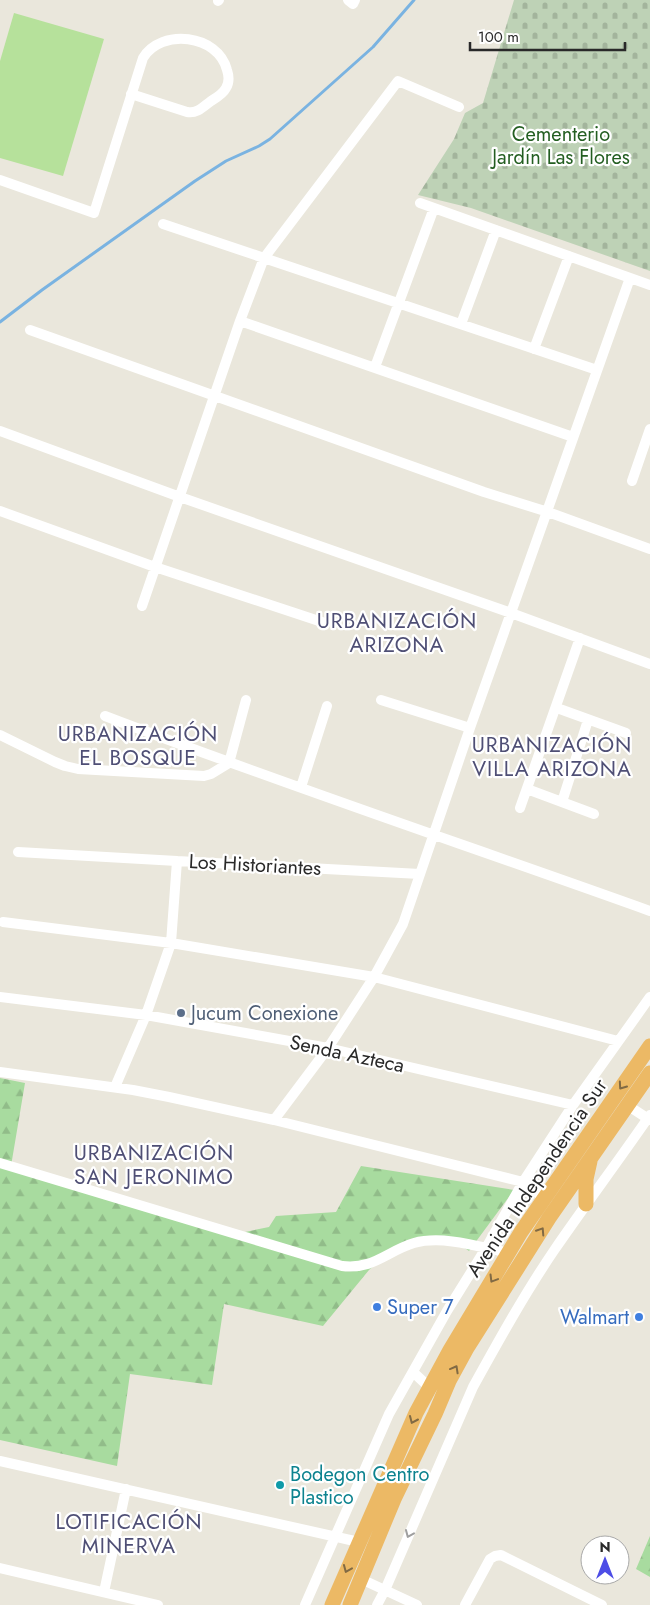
<svg xmlns="http://www.w3.org/2000/svg" width="650" height="1605" viewBox="0 0 650 1605" font-family="Jost,sans-serif">
<style>
.forest{fill:url(#forest-firs)}
.cemetery{fill:url(#cemetery-stones)}
.pitch{fill:#b6e19b}
.lines{fill:none;stroke-linecap:round;stroke-linejoin:round}
.stream{stroke:#7ab3e1;stroke-width:3}
.minor{stroke:#fff;stroke-width:10}
.highway{stroke:#ecb965;stroke-width:15}
.oneway{stroke:#816a44}
.oneway2{stroke:#9f9f9f}
.service-dot{fill:#5c6f8a;stroke:#fff;stroke-width:2}
.shop-dot{fill:#3f7fe0;stroke:#fff;stroke-width:2}
.culture-dot{fill:#0f9aa8;stroke:#fff;stroke-width:2}
.labels{text-anchor:middle;dominant-baseline:central;stroke-width:4.5;stroke-linejoin:round;paint-order:stroke}
.park-label{font-size:20px;fill:#235e21;stroke:#fff}
.street-label{font-size:20px;fill:#292929;stroke:#fff}
.service-label{font-size:20px;fill:#4e5e75;stroke:#fff;text-anchor:start}
.shop-label{font-size:20px;fill:#366cbe;stroke:#fff;text-anchor:start}
.culture-label{font-size:20px;fill:#0d838f;stroke:#fff;text-anchor:start}
.neighbourhood-label{font-size:21px;letter-spacing:1px;fill:#4f4f75;stroke:#fff}
</style>
<defs>
<pattern id="forest-firs" width="22" height="20" patternUnits="userSpaceOnUse" patternTransform="scale(1.25)"><rect width="22" height="20" fill="#a8db9f"/><path d="M5 1l3.5 6h-7zM16 11l3.5 6h-7z" fill="#91bc89"/></pattern>
<pattern id="cemetery-stones" width="16" height="16" patternUnits="userSpaceOnUse" patternTransform="scale(1.25)"><rect width="16" height="16" fill="#bed2b6"/><path d="M2 7V4a2 2 0 0 1 4 0v3zM10 15v-3a2 2 0 0 1 4 0v3z" fill="#a3b49c"/></pattern>
</defs>
<rect width="100%" height="100%" fill="#eae7dc"/>
<path class="forest" d="M0,1078L25,1083L11,1166L235,1234L269,1227L276,1216L336,1212L361,1166L514,1190L469,1251C444,1232 390,1252 369,1270L323,1326L224,1304L212,1385L130,1374L117,1466L0,1440Z
M650,1536V1577L636,1569Z"/>
<path class="cemetery" d="M514,0H650V271L471,208L418,195L454,139L465,113L483,103Z"/>
<path class="pitch" d="M14,13L104,39L63,176L0,158V61Z"/>
<g class="lines">
<path class="stream" d="M0,322L42,290L195,181L226,161L259,146L270,139L373,47L414,0"/>
<path class="minor" d="M348,0L353,4L355,0
M218,1L219,0
M0,180L94,213L143,58C161,28 218,34 227,70C229,76 229,83 226,88C223,94 216,98 211,101C203,107 197,114 187,112L131,94
M420,203L650,285
M163,224L597,370
M240,321L573,437
M461,324L496,230
M30,330L484,492L548,512L650,549
M534,349L569,256
M375,367L434,208
M0,431L180,497L511,613L650,664
M632,481L650,429
M0,511L155,567L322,622
M142,606L240,321L264,258L398,81L459,107
M381,700L470,728
M557,708L626,733
M105,716C285,785 469,846 650,911
M0,735L55,762L65,766L78,769L204,776L211,774L229,763L246,700
M301,787L327,706
M527,789L594,814
M562,802L588,720
M520,808L580,638
M18,852L177,861
M3,922L171,943L374,977L618,1041
M0,997L146,1015L328,1048L573,1105
M0,1072L133,1090L169,1097L274,1120L523,1182L544,1198
M115,1087L146,1015L171,943L177,861L420,874
M627,1105L650,1120
M274,1120L328,1048L374,977L403,924L470,728L630,278
M0,1163L342,1266C373,1270 387,1251 414,1243C443,1235 480,1247 509,1253
M413,1372L429,1387
M0,1461L359,1542
M0,1568L158,1605
M361,1579L417,1605
M104,1592L126,1489
M305,1605L389,1414L447,1311L486,1248L523,1182L573,1105L650,997
M377,1605L385,1590L473,1387C499,1340 525,1293 555,1249C586,1204 619,1160 650,1115
M465,1605L490,1559L495,1556L501,1555L602,1605"/>
<path class="highway" d="M586,1204V1179L590,1161
M332,1605L416,1413L450,1350L521,1232L650,1046
M350,1605L394,1499L435,1414L449,1381L467,1348L549,1218L650,1073"/>
</g>
<defs><path id="oneway-chevron" d="M-2-3.5L2.5 0L-2 3.5" fill="none" stroke-width="1.6" stroke-linecap="round" stroke-linejoin="round" transform="scale(1.25)"/></defs>
<g class="oneway">
<use href="#oneway-chevron" transform="translate(622 1086) rotate(125)"/>
<use href="#oneway-chevron" transform="translate(541 1231) rotate(-57)"/>
<use href="#oneway-chevron" transform="translate(493 1279) rotate(121)"/>
<use href="#oneway-chevron" transform="translate(455 1369) rotate(-61)"/>
<use href="#oneway-chevron" transform="translate(413 1420) rotate(114)"/>
<use href="#oneway-chevron" transform="translate(347 1569) rotate(113)"/>
</g>
<use class="oneway2" href="#oneway-chevron" transform="translate(409 1534) rotate(113)"/>
<circle class="service-dot" cx="181" cy="1013" r="5"/>
<g class="shop-dot">
<circle cx="377" cy="1307" r="5"/>
<circle cx="639" cy="1317" r="5"/>
</g>
<circle class="culture-dot" cx="280" cy="1485" r="5"/>
<g class="labels">
<g class="park-label">
<text x="561" y="134">Cementerio<tspan x="561" dy="23">Jardín Las Flores</tspan></text>
</g>
<g class="street-label">
<text transform="translate(255 865) rotate(3)">Los Historiantes</text>
<text transform="translate(347 1054) rotate(12)">Senda Azteca</text>
<text transform="translate(537 1178) rotate(-56)">Avenida Independencia Sur</text>
</g>
<g class="service-label">
<text x="191" y="1013">Jucum Conexione</text>
</g>
<g class="shop-label">
<text x="387" y="1307">Super 7</text>
<text x="629" y="1317" text-anchor="end">Walmart</text>
</g>
<g class="culture-label">
<text x="290" y="1474">Bodegon Centro<tspan x="290" dy="23">Plastico</tspan></text>
</g>
<g class="neighbourhood-label">
<text x="397" y="621">URBANIZACIÓN<tspan x="397" dy="24">ARIZONA</tspan></text>
<text x="138" y="734">URBANIZACIÓN<tspan x="138" dy="24">EL BOSQUE</tspan></text>
<text x="552" y="745">URBANIZACIÓN<tspan x="552" dy="24">VILLA ARIZONA</tspan></text>
<text x="154" y="1153">URBANIZACIÓN<tspan x="154" dy="24">SAN JERONIMO</tspan></text>
<text x="129" y="1522">LOTIFICACIÓN<tspan x="129" dy="24">MINERVA</tspan></text>
</g>
</g>
<g transform="translate(605 1560)"><circle r="24" fill="#ffffff" stroke="#a9a9a9"/>
<path d="M0-4L9 19L0 12L-9 19Z" fill="#4d4de6"/>
<text y="-8" font-size="14" font-weight="bold" text-anchor="middle" fill="#292929">N</text>
</g>
<path d="M470 42v8h155v-8" fill="none" stroke="#292929" stroke-width="2.5"/>
<text x="478" y="42" font-size="15" fill="#292929" stroke="#ffffff" stroke-width="4" paint-order="stroke">100 m</text>
</svg>
